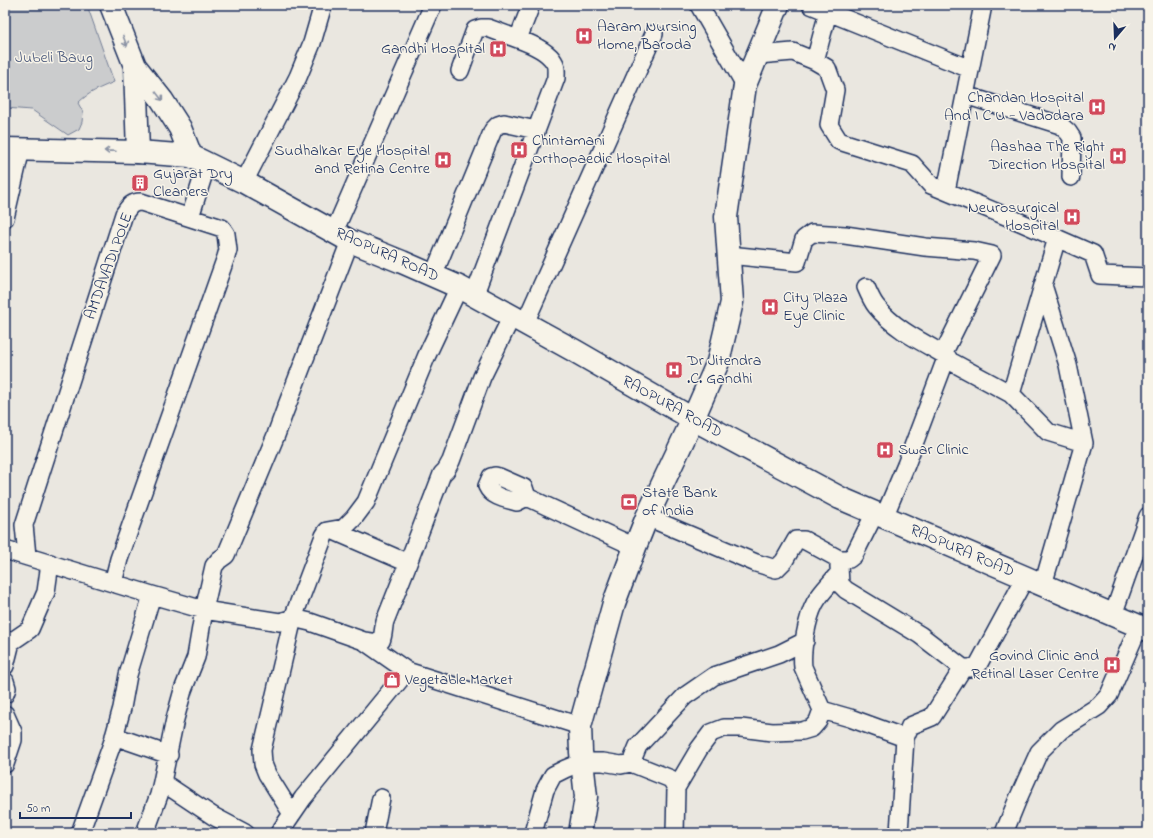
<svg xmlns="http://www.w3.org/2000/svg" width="1153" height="838" viewBox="0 0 1153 838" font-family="'Indie Flower',sans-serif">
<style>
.green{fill:#cbcccd;stroke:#737e96}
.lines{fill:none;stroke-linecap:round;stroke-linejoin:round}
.minor-casing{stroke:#1b2f5e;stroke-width:20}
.tertiary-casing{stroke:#1b2f5e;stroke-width:25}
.secondary-casing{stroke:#1b2f5e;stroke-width:25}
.primary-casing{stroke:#1b2f5e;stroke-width:25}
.minor{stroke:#f7f3e8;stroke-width:17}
.tertiary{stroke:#f7f3e8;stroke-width:22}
.secondary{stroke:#f7f3e8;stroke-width:22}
.primary{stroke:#f7f3e8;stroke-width:22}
.oneway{stroke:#8991a3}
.labels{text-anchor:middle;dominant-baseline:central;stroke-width:3;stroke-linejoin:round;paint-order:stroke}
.poi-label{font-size:16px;fill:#1b2f5e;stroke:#f7f3e8;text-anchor:start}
.park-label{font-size:16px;fill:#47567a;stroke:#f7f3e8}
.street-label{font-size:16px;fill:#1b2f5e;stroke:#f7f3e8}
</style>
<rect width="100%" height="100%" fill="#eae7e0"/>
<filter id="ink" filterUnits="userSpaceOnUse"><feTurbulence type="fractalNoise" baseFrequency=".025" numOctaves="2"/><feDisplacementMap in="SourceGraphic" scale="8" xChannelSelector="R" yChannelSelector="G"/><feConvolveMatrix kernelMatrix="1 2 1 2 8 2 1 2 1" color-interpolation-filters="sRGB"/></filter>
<g filter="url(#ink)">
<path class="green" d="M5,5H87L114,82C100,88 89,92 78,103L83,112L82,122L79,129L68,135L32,110L5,108Z"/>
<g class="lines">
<defs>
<path id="minor" d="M699,5L745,85
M811,5L970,69
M758,55L793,52L815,61L827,68L835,90L829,125L839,141L912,164L931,185L1020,222L1093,254L1100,275L1148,277
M815,61L828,12
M460,71L475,30L481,28H488L518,39
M965,95L1060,125L1068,132L1072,138L1071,177
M244,182L298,77L312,43L323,5
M946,191L983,5
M190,217L207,164
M5,218L21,149
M334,232L433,5
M729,255L797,262L804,239L812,233L845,235L925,247L974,251L992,255L944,352L950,361L1011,394L1048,432L1084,443L1043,585
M433,276L493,130L498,125L504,123L536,130
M1043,285L1068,365L1084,443
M866,287C869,294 872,301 876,306C894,329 922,342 947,356L906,465L884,517
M474,296L556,78C556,72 557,66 554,62C548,51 529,43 518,39L531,5
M525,323L654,34
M1011,394L1057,238
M527,497L517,502C506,499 492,497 487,486L491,477L495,476L499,477L524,488L527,497L635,547
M647,517L756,563L776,569L784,561L796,540H804L839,559H849L854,555L875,513
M334,531L408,563
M5,550L152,595L204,610L280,622L293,618L310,622L364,641L407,671L580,726
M27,556L24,525L124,214C129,207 131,202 141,202L222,228L226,234L228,250L226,257L119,559L113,583
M839,566L840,584L846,590L920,635L963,668
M839,573C832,582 821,592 815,603C807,618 801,650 803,667L822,710L850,718L905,738
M1113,615L1148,516
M364,641L378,643L381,641C384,634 383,628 385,621L408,563L442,474L446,470L451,461L482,377L512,316
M5,666L11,642L30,629L46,592L50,563
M5,681L7,688L5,694
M5,714L13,732V740L5,764
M114,736L169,755
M631,763L671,779L676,788L675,833
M676,788L699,749L711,733L724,728H741L772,732L802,731L812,728L818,721L822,710
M292,814L267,774L263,764L262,750L293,618L324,536L327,531L344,528L354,518L366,502L427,355L459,287
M80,833L112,744L122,708L128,675L152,595
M145,833L159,795L162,782
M245,833L213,816L162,782L175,719L183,690L196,657L204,610L214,566L219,560L226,555L276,435L284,413L350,241
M279,833L303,798L407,671
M374,833L381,798
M533,833L545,790L553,775L565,769L582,762H603L621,765L631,763L638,746L685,696L714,676L779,654L805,641
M899,833L905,738L910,726L932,717L963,668H970L978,665L1025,578
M1004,833L1017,801L1039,752L1061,730L1099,706L1109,695L1139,626"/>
<path id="tertiary" d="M580,833L586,797L581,752L580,726L614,603L635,547L647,517L693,419L718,362L732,302L726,217L745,85L778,5"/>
<path id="secondary" d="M5,149L138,152L191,156"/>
<path id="primary" d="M111,5L135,66L138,152
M135,66L162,100L180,128L191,156L244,182L350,241L402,262L459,287L575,351L693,419L840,498L1148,630"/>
</defs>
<use href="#minor" class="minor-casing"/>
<use href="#tertiary" class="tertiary-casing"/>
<use href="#secondary" class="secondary-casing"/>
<use href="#primary" class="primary-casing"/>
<use href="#minor" class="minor"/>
<use href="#tertiary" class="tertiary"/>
<use href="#secondary" class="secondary"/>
<use href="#primary" class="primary"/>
</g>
<defs><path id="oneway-shaft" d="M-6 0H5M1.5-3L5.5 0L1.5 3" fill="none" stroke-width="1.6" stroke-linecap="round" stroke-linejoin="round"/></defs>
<g class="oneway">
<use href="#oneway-shaft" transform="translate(125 41) rotate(69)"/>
<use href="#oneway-shaft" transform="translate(159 96) rotate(52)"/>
<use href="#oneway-shaft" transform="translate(110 151) rotate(-178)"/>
</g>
</g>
<defs>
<symbol id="hospital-square" viewBox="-11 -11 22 22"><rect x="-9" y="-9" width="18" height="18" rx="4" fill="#d1495b" stroke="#f7f3e8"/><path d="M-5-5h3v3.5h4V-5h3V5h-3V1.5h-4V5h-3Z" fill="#fff"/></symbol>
<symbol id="building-square" viewBox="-11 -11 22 22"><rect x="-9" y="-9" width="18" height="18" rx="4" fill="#d1495b" stroke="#f7f3e8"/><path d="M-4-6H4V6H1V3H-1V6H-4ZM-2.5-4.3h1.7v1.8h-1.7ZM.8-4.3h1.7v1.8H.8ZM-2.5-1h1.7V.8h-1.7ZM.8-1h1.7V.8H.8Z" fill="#fff"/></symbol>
<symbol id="bank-square" viewBox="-11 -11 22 22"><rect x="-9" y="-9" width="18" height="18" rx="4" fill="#d1495b" stroke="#f7f3e8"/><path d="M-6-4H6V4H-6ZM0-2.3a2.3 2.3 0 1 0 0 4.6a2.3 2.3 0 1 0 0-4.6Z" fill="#fff"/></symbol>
<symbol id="shop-square" viewBox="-11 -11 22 22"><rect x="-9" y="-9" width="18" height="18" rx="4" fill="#d1495b" stroke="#f7f3e8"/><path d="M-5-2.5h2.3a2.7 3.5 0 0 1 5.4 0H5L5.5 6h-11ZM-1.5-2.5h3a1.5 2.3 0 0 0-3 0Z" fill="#fff"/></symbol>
</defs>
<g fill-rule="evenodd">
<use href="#hospital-square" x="574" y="26" width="20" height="20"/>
<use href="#hospital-square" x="488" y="39" width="20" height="20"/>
<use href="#hospital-square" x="1087" y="97" width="20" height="20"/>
<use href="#hospital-square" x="509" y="140" width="20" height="20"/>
<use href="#hospital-square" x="1108" y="146" width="20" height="20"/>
<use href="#hospital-square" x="433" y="150" width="20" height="20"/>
<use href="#building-square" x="130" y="173" width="20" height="20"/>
<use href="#hospital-square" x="1062" y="207" width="20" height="20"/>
<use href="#hospital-square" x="760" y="297" width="20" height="20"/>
<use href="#hospital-square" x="664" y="360" width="20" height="20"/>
<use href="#hospital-square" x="875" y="440" width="20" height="20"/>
<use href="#bank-square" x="619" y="492" width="20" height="20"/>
<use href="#hospital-square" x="1102" y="655" width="20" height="20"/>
<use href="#shop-square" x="382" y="670" width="20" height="20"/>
</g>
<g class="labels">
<g class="poi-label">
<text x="597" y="27">Aaram Nursing<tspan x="597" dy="18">Home, Baroda</tspan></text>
<text x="485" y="49" text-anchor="end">Gandhi Hospital</text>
<text x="1084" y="98" text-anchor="end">Chandan Hospital<tspan x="1084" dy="18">And I C U - Vadodara</tspan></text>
<text x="532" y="141">Chintamani<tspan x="532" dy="18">Orthopaedic Hospital</tspan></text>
<text x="1105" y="147" text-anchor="end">Aashaa The Right<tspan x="1105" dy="18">Direction Hospital</tspan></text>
<text x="430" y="151" text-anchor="end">Sudhalkar Eye Hospital<tspan x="430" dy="18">and Retina Centre</tspan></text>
<text x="153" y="174">Gujarat Dry<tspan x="153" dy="18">Cleaners</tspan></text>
<text x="1059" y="208" text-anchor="end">Neurosurgical<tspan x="1059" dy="18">Hospital</tspan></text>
<text x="783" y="298">City Plaza<tspan x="783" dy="18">Eye Clinic</tspan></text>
<text x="687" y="361">Dr Jitendra<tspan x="687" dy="18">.C. Gandhi</tspan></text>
<text x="898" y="450">Swar Clinic</text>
<text x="642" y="493">State Bank<tspan x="642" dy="18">of India</tspan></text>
<text x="1099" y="656" text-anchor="end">Govind Clinic and<tspan x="1099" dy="18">Retinal Laser Centre</tspan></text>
<text x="405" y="680">Vegetable Market</text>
</g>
<g class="park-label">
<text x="54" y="58">Jubeli Baug</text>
</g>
<g class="street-label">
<text transform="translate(387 255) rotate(24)">RAOPURA ROAD</text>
<text transform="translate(109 266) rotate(-70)">AMDAVADI POLE</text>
<text transform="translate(672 407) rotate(29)">RAOPURA ROAD</text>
<text transform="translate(962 551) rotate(23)">RAOPURA ROAD</text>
</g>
</g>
<rect width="1153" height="838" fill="none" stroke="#f7f3e8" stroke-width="20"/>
<rect x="10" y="10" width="1133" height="818" fill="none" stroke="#1b2f5e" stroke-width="1.5" filter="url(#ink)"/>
<g transform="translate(1115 38) rotate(199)" stroke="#f7f3e8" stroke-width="3" paint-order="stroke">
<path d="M0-3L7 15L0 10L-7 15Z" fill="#1b2f5e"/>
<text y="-6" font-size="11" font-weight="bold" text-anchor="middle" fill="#1b2f5e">N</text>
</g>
<path d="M20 812v6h111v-6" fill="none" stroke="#1b2f5e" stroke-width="2"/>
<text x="26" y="812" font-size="12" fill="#1b2f5e" stroke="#f7f3e8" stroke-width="3" paint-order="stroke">50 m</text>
</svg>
